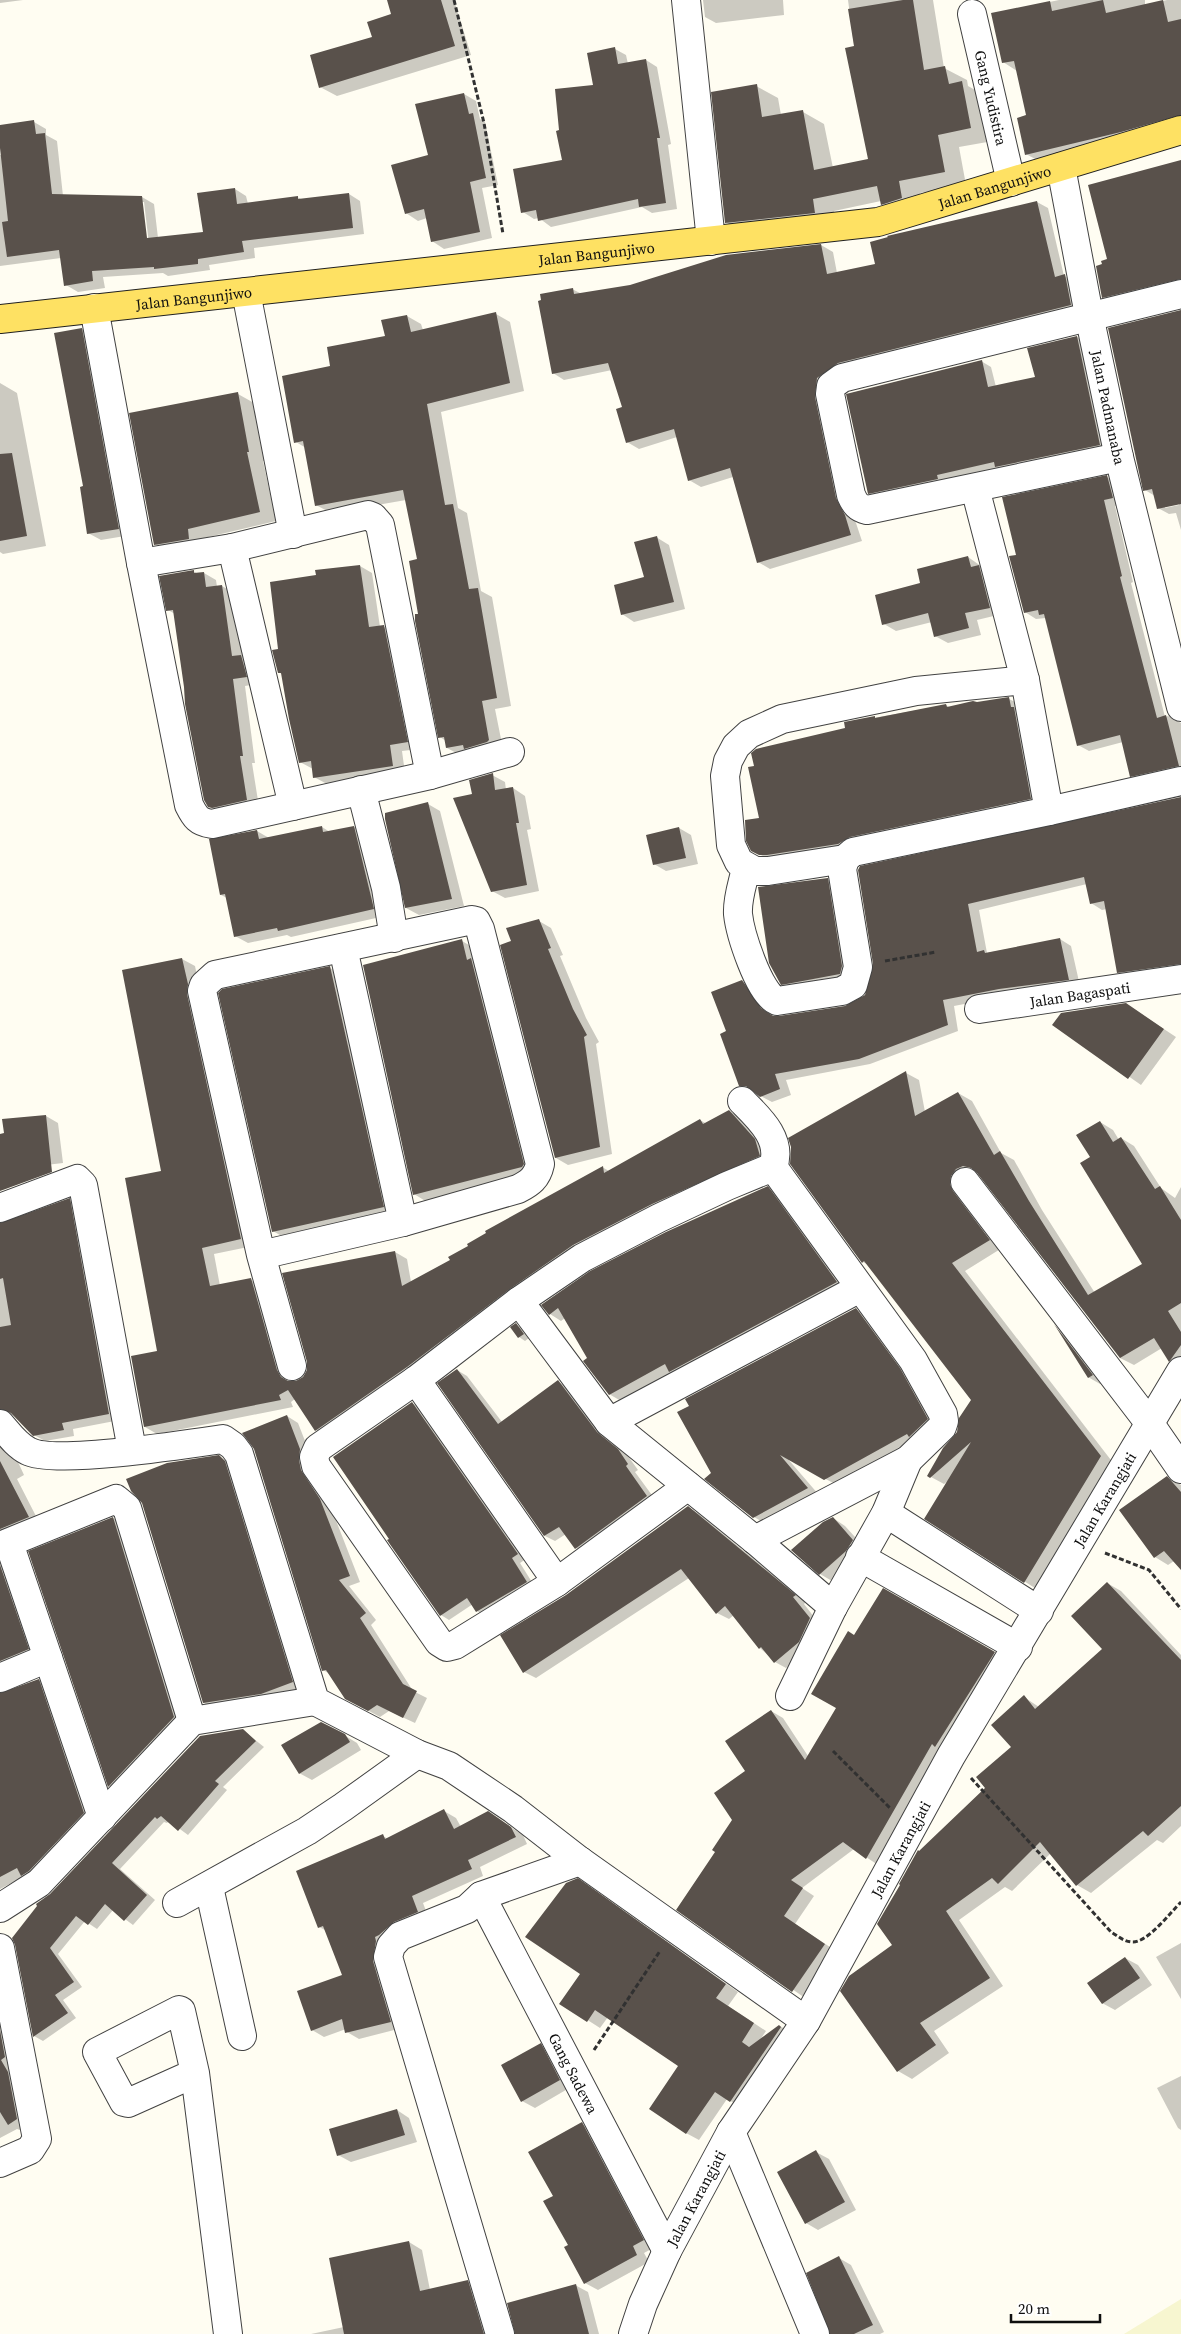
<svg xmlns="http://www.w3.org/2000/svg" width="1181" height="2334" viewBox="0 0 1181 2334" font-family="'Source Serif 4',serif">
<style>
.farmland{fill:#f7f6d0}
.shadow{fill:#0003;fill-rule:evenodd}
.building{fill:#59514b}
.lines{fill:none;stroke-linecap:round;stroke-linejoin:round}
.minor-casing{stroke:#424242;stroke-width:30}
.major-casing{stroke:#202020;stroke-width:30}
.path{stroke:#313131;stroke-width:3;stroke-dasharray:5 2.5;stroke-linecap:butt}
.minor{stroke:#fff;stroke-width:28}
.major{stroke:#fee163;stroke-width:28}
.labels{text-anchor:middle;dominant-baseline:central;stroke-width:5;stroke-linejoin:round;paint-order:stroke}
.street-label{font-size:15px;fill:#0f0f0f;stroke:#fff}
</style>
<rect width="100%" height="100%" fill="#fffdf2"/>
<path class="farmland" d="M1181,2299V2334H1124Z"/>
<path class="shadow" d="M0,0H23L0,3Z
M391,0H454L471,55L337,96L320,87L373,38L393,15Z
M703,0H783L784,15L716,23L705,17Z
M848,0H933L944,68L967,80L968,86L984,95L993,141L959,147L966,185L920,193L923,211L904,217L882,204L881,201L834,211L837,225L748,235L726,222L756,86L778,98L781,115L803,112L824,124L833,168L869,160Z
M1059,0H1145V5L1167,0H1181V132L1048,166L1026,154L1027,116L1017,71L1003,62L992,14Z
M615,49L626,55L628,64L646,60L657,67L671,144L668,145L677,209L652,213L642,207L551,227L539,218L534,219L523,212L564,161L595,86Z
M464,94L476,101L480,119L485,122L498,185L482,188L492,238L444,249L432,241L427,218L418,221L406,213L429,156Z
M34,122L46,129V135L57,141L63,196L142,197L154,204L158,238L204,233L235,189L246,196L248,204L297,197L303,200L349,194L360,201L364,234L254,248L255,258L209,265L210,270L168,276L163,273L103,277L105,288L78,292L66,285L61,258L0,266V155H2L0,126ZM141,202H144L149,244L147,245Z
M1181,161V287L1114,303L1103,297L1109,260Z
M1037,202L1048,208L1064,276L1077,282L1082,311L829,385L847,506L856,523L862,541L770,569L758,562L733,477L701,487L689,480L677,437L639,449L627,442L623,408L612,370L564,380L553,373L572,289L582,294L630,286L821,245L833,252L837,273L877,265Z
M1181,311V530L1176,513L1169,514L1158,508L1155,496L1145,490ZM1179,503V505L1165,508V506Z
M496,314L510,322L524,391L441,412L458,508L467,513L481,591L492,597L511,706L495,709L503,749L462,756L447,748L446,741L440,737L419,615L418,560L406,500L331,513L316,505L306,448L296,442L332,367L386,337L407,316L421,324L423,330Z
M82,329L94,336L131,535L101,540L88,533L84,487Z
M1077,337L1087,343L1110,450L1006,472L999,468L879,499L869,493L981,361L991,367L996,387L1037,377Z
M0,383L17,393L46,546L3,554L0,552Z
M238,394L254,403L265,461H263L276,521L204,538L205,548L171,554L155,544Z
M1107,477L1118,483L1124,504L1115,506L1133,582L1131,583L1165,717L1168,716L1181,723V773L1142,782L1131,776L1123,742L1089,751L1078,745L1046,618L1036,619L1025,612L1017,555Z
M656,537L669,545L685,609L634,622L622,614L645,578Z
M968,557L991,573L1002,614L977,620L981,635L948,643L935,636L932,622L896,631L884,624L922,584Z
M360,566L372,573L380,627H384L396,634L419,749L402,751L405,773L327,784L314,777L313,769L300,762L283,675L279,672L280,650L317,576Z
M193,571L198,574L204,573L216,580L217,587L222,586L234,593L244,657L253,663L258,684L245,686L255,763H252L259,807L222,813L209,806L186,687L175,614L168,610Z
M1009,699L1015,702L1036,802L845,847L766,858L752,850L760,818L756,766L846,729L845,723L946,705L949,707Z
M492,775L505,782L506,790L513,788L525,796L531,829L527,830L539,891L505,898L492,891L473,795Z
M1181,798V971L1129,978L1118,972L1107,909L1102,910L1091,903L1087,884L979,910L987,953L1060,939L1071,946L1080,986L1011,995L954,1006L958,1031L870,1064L786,1080L791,1095L772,1102L740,1085L728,1032L742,982L753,988L774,1017L845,1008L866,996L875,965L859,870Z
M428,804L440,811L464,906L419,915L406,908Z
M322,827L330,832L354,827L366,834L385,916L291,937L287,935L248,943L235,936L227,898L221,895L257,831L269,838Z
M679,828L691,835L698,864L666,871L654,864Z
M827,879L833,882L845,977L788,987L782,984Z
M539,921L551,928L563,955L560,956L586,1018L599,1042L596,1044L612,1154L568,1165L556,1158L513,941Z
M462,941L474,948L536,1171L427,1202L414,1194Z
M182,959L195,966L253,1246L214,1254L220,1286L251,1280L263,1287L291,1382L304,1378L395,1252L407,1259L411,1282L451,1260L602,1167L609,1171L700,1120L707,1124L729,1111L742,1118L767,1147L771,1163L665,1210L328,1437L316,1430L295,1399L291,1402L293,1407L157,1434L145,1427L159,1352L162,1172L123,971Z
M330,968L343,975L396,1214L285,1238L273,1231Z
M1126,1004L1176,1037L1141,1085L1054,1024Z
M906,1073L919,1080L925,1112L958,1093L972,1101L1001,1153L1014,1160L1042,1210L1095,1293L1144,1264L1092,1157L1100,1122L1113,1130L1119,1140L1121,1138L1134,1146L1161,1188L1175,1198L1181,1187V1368L1169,1361L1162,1348L1134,1365L1120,1358L978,1173L969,1177L1002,1248L965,1271L1114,1464L1038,1590L926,1519L949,1480L944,1484L931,1477L958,1433L972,1399L870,1266L863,1262Z
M46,1116L58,1123L63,1163L21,1168Z
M768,1188L779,1194L848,1289L621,1401L609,1394L565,1318L561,1321L550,1314L543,1305Z
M69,1200L81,1206L120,1420L73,1429L74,1436L45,1441L34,1435L13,1415L8,1414L0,1420V1224Z
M856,1309L867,1316L911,1376L939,1426L921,1443L837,1485L788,1459L819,1495L766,1524L754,1517L713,1473Z
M516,1325L522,1328L529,1338L525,1341L519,1337L512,1328Z
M1058,1328L1066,1332L1103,1382L1100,1384L1088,1377Z
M457,1370L467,1376L502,1422L558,1382L569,1387L607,1439L628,1456L638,1470L635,1472L657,1502L586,1554L576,1548L566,1534L555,1541L545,1536L439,1384Z
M412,1403L421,1408L526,1559L520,1563L535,1587L485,1616L477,1611L473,1604L449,1620L441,1615L390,1539Z
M287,1416L298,1423L360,1582L349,1586L376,1620L371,1625L413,1691L427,1698L415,1723L389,1711L380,1717L358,1705L330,1674L323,1670Z
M0,1443L18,1462L24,1475L17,1479L40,1524L0,1542Z
M219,1457L233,1465L303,1688L273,1700L215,1709L204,1703Z
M1167,1477L1181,1485V1568L1174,1561L1168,1565L1155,1557Z
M688,1507L699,1514L806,1602L804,1604L821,1626L810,1649L786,1668L775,1662L760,1648L734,1615L729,1619L717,1613L689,1578L536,1678L524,1672L567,1596Z
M113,1518L124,1525L185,1723L120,1792L109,1786L30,1552Z
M833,1518L845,1526L865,1548L832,1581L820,1574Z
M0,1564L10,1569L39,1655L0,1674Z
M1107,1583L1121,1591L1181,1655V1826L1163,1843L1157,1840L1091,1893L1077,1885L1051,1853L1012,1891L1005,1887L959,1920L1003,1986L934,2031L949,2053L912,2079L898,2071L842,1991L894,1945L920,1852L986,1788L1013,1748L1024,1697L1039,1707L1104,1649Z
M883,1590L1006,1660L878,1865L854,1849L802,1888L814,1896L795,1924L836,1951L805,1998L677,1909L716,1852L734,1820L747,1772L771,1711L783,1718L808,1756L837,1708L855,1637Z
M38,1680L50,1687L95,1819L40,1877L25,1876L0,1889V1694Z
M243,1730L264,1747L223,1787L227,1790L188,1835L169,1821L167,1823L164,1822L120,1869L155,1900L133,1925L113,1910L97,1929L85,1921L58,1954L82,1987L63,2000L76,2018L43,2041L34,2036L17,1945L51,1895Z
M344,1735L357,1743L361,1750L312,1780L299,1773Z
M444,1811L456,1818L461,1827L488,1813L523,1835L527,1844L480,1867L483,1876L423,1903L429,1919L392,1942L402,2028L359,2039L347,2032L346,2029L324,2037L312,2030L344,1976L327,1931L319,1927L383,1836L388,1839Z
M590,1887L738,1992L728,2006L766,2031L760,2040L780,2026L792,2034L743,2108L727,2099L699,2140L686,2133L680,2066L608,2017L600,2028L561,2003L581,1974Z
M1181,1943V1999L1156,1957Z
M1125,1958L1138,1965L1152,1985L1115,2010L1102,2003Z
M0,1981L28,2126L20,2130L17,2129L0,2138Z
M540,2045L553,2052L571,2087L535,2108L522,2101Z
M1181,2076V2130L1178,2128L1157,2088Z
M397,2110L409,2118L417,2142L351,2162L338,2155Z
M582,2124L594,2131L655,2247L644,2253L649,2262L598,2290L585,2283L569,2245L554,2197Z
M816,2152L829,2159L856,2210L818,2230L806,2223Z
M409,2242L422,2250L430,2290L468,2281L480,2289L493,2334H311L344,2327Z
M839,2258L851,2265L884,2332L880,2334H830Z
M575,2285L588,2292L599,2334H516Z"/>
<path class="building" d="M387,0H441L455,46L319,88L310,55L372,37L367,22L391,14Z
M903,0H913L924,70L945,66L949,84L962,81L971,128L938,135L945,172L899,181L902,198L881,205L877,186L813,199L815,213L725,223L711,92L757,84L762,117L803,110L814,170L868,159L845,48L854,46L848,9Z
M1103,0L1106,13L1163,0L1168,22L1181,19V115L1121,132L1025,155L1017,118L1026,115L1014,61L1002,63L991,13L1050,1L1052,11Z
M615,47L618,64L646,59L660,138H657L666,203L639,207L638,199L538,221L536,210L521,213L513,169L562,160L556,131L559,130L555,89L593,85L587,53Z
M464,93L469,114L473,113L486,178L470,182L480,232L431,242L424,209L405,214L391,165L428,155L415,104Z
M34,120L36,134L45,133L52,194L142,196L147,238L203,232L197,193L235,188L237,204L298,196V199L349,193L353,228L242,241L244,252L198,259V264L154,269V267L92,271L93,281L64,286L59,250L7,257L2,222L8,221L0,148V125Z
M1181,160V279L1102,298L1096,266L1102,264L1101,261L1107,259L1088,185Z
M1037,201L1055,277L1065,274L1071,305L838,363L817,378L815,397L836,498L845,515L851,535L757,563L730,468L688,481L674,429L626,443L616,409L622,407L608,363L552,374L538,301L541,300L540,294L573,288L574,294L630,285L726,255L821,244L827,274L875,264L870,242L888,237L887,236Z
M1181,310V504L1157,509L1152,489L1143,491L1108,328Z
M496,312L510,383L427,404L445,505L453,504L469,589L478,588L497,698L482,701L489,740L487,742L464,749L463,745L446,748L444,737L438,738L415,621V614H418L409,561L417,559L403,490L315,506L303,441L294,443L282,376L330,366L327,347L385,336L381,320L407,315L411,332Z
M82,328L119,529L87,534L80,487L83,486L54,333Z
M1077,336L1100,445L995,467L994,462L937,475L938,479L868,494L846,394L982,360L988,387L1035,377L1027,348Z
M238,392L249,452H247L260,512L188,529L189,539L154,545L129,413Z
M12,453L27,536L0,541V454Z
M1107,475L1113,498L1104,500L1122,576L1120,577L1157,718L1166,715L1179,766L1130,777L1120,735L1077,746L1044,614L1039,615L1038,610L1024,613L1009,556L1016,555L1002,497Z
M657,536L674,602L621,615L614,585L644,577L634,542Z
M968,556L971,567L979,565L990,608L965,613L969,628L934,637L928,613L882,625L875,595L920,583L917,569Z
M360,565L369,627L384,625L408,742L390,745L393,766L313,778L311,761L299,763L289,719L281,673H278L272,650L278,649L270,582L316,575L315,570Z
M194,570V573L204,572L206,587L222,585L232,656L241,655L247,677L233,679L243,756H240L247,800L212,808L208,807L204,800L185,704L184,687L173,610L166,611L159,576Z
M1009,697L1011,707H1014L1031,799L850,837L838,844L767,855H759L751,851L746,841L745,820L759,818L748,767L754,766L751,753L756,749L845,728L844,722L875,716V718L946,704L947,707L973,701L977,702Z
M493,773L495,790L513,787L519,823H516L527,885L491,892L453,798L472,794L469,780Z
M1181,797V964L1117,973L1104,901L1090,904L1084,877L968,904L977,952L984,950L985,953L1060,938L1069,980L999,989L943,1000L948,1025L859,1059L775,1074L780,1089L760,1097L746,1086H739L720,1034L726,1031L711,992L742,980L761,1008L773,1016H779L845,1006L865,995L873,964L858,870L860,866Z
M428,802L452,899L405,908L385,819V813Z
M322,826L323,832L354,826L374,909L278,931L277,928L234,937L225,894L220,895L209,839L257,830L259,839Z
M679,827L686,858L653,865L646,835Z
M828,878L842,966L840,974L781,985L769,963L758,887Z
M539,919L551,948L548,949L573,1009L587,1035L584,1037L600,1147L555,1158L500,945L511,941L506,928Z
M462,939L467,960L471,958L524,1164L522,1167L413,1195L363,965Z
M182,958L188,984L187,994L241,1239L202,1248L210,1286L251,1278L277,1370L281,1377L288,1381H296L303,1377L307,1370V1362L282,1273L395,1251L402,1286L450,1260L448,1257L468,1246L467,1244L486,1233L485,1231L603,1166L604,1173L700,1119L703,1124L729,1110L755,1139L760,1156L652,1204L573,1245L510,1289L407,1367L315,1431L288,1390L279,1395L281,1400L144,1427L131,1356L157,1351L125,1178L161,1171L122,970Z
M330,966L384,1207L272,1232L218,993L222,989Z
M1126,1003L1164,1029L1128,1079L1052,1025L1061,1013Z
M906,1071L915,1116L958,1092L994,1155L1000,1151L1029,1201L1088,1295L1142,1264L1080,1163L1090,1157L1076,1135L1100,1121L1113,1142L1121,1137L1155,1189L1160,1186L1181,1220V1303L1168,1311L1181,1332V1345L1169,1362L1154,1338L1120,1358L977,1173L971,1168L963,1166L956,1169L951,1176L950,1184L953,1191L990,1240L952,1263L1101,1456L1024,1583L924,1519L971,1442L930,1478L927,1476L943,1448L957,1432L959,1418L971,1400L864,1261L862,1263L790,1164L791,1147L788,1138Z
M46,1115L52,1172L0,1191V1134L4,1133L2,1119Z
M768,1186L837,1282L669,1372L665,1364L609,1395L583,1361L587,1358L558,1308L549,1315L541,1305L590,1271L666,1232Z
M70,1198L109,1414L62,1423L64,1430L33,1436L11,1413L0,1409V1327L11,1325L3,1278L0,1279V1223Z
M856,1308L900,1368L928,1419L909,1437L907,1434L824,1480L780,1455L808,1488L753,1518L704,1479L711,1473L677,1412L689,1406L685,1399Z
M516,1323L524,1334L518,1338L510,1327Z
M1054,1324L1093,1375L1088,1378Z
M457,1369L498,1424L558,1380L597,1432L618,1449L628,1464L626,1466L647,1496L575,1549L559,1527L544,1536L437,1383Z
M412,1402L518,1554L512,1558L527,1582L476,1612L467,1598L440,1616L387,1540L389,1539L333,1457Z
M287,1415L300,1449L299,1460L301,1470L320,1499L350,1576L339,1580L366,1613L360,1618L403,1684L417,1691L403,1718L377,1705L368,1711L345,1699L326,1670L322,1671L254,1449L242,1433Z
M219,1455L225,1461L293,1682L261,1694L203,1703L142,1503L131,1491L126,1479L167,1463Z
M0,1461L29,1517L0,1529Z
M1167,1476L1181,1492V1570L1164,1551L1154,1558L1119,1510Z
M688,1506L796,1595L793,1597L810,1618L799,1642L774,1663L761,1647L759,1649L725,1606L716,1614L681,1569L523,1673L500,1635L566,1595Z
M113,1517L174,1717L108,1787L28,1551Z
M833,1517L853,1540L846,1551L819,1575L791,1550L823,1522Z
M0,1565L29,1649L0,1661Z
M1107,1582L1181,1660V1806L1148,1836L1143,1831L1076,1886L1040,1842L998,1884L992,1878L946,1911L990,1978L920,2023L936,2045L897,2072L840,1991L849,1976L892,1945L877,1924L900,1885L899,1884L918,1850L919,1851L985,1788L976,1777L1011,1747L991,1725L1024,1695L1035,1709L1102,1649L1071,1616Z
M883,1588L995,1652L935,1747L932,1744L866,1859L843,1842L791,1880L803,1888L784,1916L825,1944L792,1992L676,1910L715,1852L712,1850L732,1820L714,1793L745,1771L725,1741L771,1710L805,1760L836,1708L811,1694L848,1631L854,1635Z
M39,1679L84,1813L29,1871L21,1876L17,1868L0,1877V1693Z
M321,1722L345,1734L350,1742L299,1774L281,1745Z
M243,1729L256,1741L215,1781L219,1784L178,1831L161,1816L157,1819L155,1817L112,1863L147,1895L124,1921L105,1904L88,1925L76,1916L50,1948L74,1982L55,1995L68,2013L33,2037L15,1945L12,1938L37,1906L36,1904L50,1894L200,1736Z
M444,1809L454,1829L488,1811L511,1827L516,1837L468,1860L472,1869L412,1896L418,1912L394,1922L379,1935L375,1937L376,1941L373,1961L391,2022L345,2033L342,2019L311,2031L297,1991L342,1975L323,1926L318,1928L296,1871L383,1834L385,1839Z
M578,1878L726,1984L716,1998L754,2023L742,2042L749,2047L779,2025L781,2027L730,2102L715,2092L686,2134L649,2109L678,2066L595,2010L587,2022L559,2004L580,1974L525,1937L566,1883Z
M1125,1957L1140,1978L1102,2004L1087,1983Z
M0,2030L5,2057L1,2060L8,2072L17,2119L8,2125L0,2112Z
M541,2043L560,2080L521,2102L501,2065Z
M397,2109L405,2135L337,2156L329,2129Z
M582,2122L644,2240L633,2246L637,2255L584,2284L564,2247L568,2245L543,2201L553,2196L528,2152Z
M816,2150L845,2202L805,2224L777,2172Z
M409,2241L420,2291L468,2280L484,2334H344L329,2258Z
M839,2256L873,2325L854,2334H830L806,2273Z
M576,2284L589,2334H515L507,2303Z"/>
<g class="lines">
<defs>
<g id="minor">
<path d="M686,0L711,241"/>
<path id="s1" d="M972,14L1011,182"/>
<path id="s2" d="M1061,167L1089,315L1119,457L1181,707"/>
<path d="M246,292L293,534"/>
<path d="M94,308L141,563L189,805C195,817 198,822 212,824L430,775L510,752"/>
<path d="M1119,457L867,510C858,508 855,504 851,495L830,394L831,386L842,378L1181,294"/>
<path d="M975,488L1025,680"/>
<path d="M141,563L232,548"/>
<path d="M361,790L386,888L394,938"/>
<path d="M293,806L232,548L368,515L373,517L380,525L430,775"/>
<path d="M845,859L768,871H755L739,862L731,845L725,776L728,761L736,746L749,734L782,719L916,691L1025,680L1049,811"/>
<path d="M746,868C743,883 737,898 738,914C740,933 759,994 777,1001L842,991L853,985L858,967L842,869L845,859L853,852L1049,811L1181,781"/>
<path d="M343,948L403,1222"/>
<path id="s3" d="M979,1009L1181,979"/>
<path d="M965,1182L1150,1424L1181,1469"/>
<path d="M0,1208L77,1179L83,1185L132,1450"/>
<path d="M261,1255L403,1222L518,1189C530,1183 537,1178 540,1164L480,929L476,921L472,920L215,975L204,985L202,991L261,1255L292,1366"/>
<path d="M519,1301L609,1422L755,1540L833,1607"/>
<path d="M416,1380L557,1582"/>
<path d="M609,1422L860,1288"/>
<path d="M0,1424C8,1433 16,1445 28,1451C53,1465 189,1444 223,1439L233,1446L239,1454L315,1701L417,1754L449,1766L513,1809L580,1861L806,2021"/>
<path d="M688,1486L557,1582L455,1645L447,1647L439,1642L316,1466L314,1457L318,1448L416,1380L519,1301L582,1258L659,1218L727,1186L773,1167C783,1140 760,1119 742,1101"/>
<path d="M886,1513L1039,1611"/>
<path d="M755,1540L908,1460L942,1427L944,1421L943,1414L913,1360L773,1167"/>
<path d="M9,1543L102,1817"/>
<path d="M0,1546L116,1499L127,1508L192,1721"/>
<path d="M860,1557L1018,1647"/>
<path d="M0,1678L48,1658"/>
<path d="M790,1696L833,1607L886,1513L908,1460"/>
<path d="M209,1887L242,2036"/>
<path id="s4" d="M481,1896L667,2251"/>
<path d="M177,1903L307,1831L343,1807L417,1754"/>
<path d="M0,1908L39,1883L192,1721L315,1701"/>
<path d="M0,1948L37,2139L30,2150L0,2163"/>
<path d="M195,2073L128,2103L124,2102L97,2052L179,2010L181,2011L195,2073L228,2334"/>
<path d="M731,2132L815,2334"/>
<path d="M500,2334L388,1957L391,1946L400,1936L467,1909L481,1896L580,1861"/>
<path id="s5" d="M633,2334L643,2304L667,2251L731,2132L806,2021L951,1756L1181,1371"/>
</g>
<g id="major">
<path id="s6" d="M0,319L878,222L1181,130"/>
</g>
</defs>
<use href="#minor" class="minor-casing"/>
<use href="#major" class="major-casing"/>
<path class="path" d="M454,0L484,123L503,234
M885,961L936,952
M1105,1553L1149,1570L1181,1609
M833,1751L891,1809
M971,1778L1111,1932C1118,1936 1124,1942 1133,1942C1148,1942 1170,1913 1181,1902
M594,2050L660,1951"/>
<use href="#minor" class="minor"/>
<use href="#major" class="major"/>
</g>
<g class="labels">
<g class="street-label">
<text stroke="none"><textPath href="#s1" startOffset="86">Gang Yudistira</textPath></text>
<text stroke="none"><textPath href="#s6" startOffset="1005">Jalan Bangunjiwo</textPath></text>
<text stroke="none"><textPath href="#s6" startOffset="600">Jalan Bangunjiwo</textPath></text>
<text stroke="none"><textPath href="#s6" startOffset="195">Jalan Bangunjiwo</textPath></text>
<text stroke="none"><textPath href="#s2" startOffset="245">Jalan Padmanaba</textPath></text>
<text stroke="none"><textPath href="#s3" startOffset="102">Jalan Bagaspati</textPath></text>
<text stroke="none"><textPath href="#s5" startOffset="960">Jalan Karangjati</textPath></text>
<text stroke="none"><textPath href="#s5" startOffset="555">Jalan Karangjati</textPath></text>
<text stroke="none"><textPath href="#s4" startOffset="200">Gang Sadewa</textPath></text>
<text stroke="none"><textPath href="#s5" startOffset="150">Jalan Karangjati</textPath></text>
</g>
</g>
<path d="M1011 2314v8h89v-8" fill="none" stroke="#0f0f0f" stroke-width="2.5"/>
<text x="1018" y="2314" font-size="15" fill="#0f0f0f" stroke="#ffffff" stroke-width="4" paint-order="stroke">20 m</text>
</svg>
